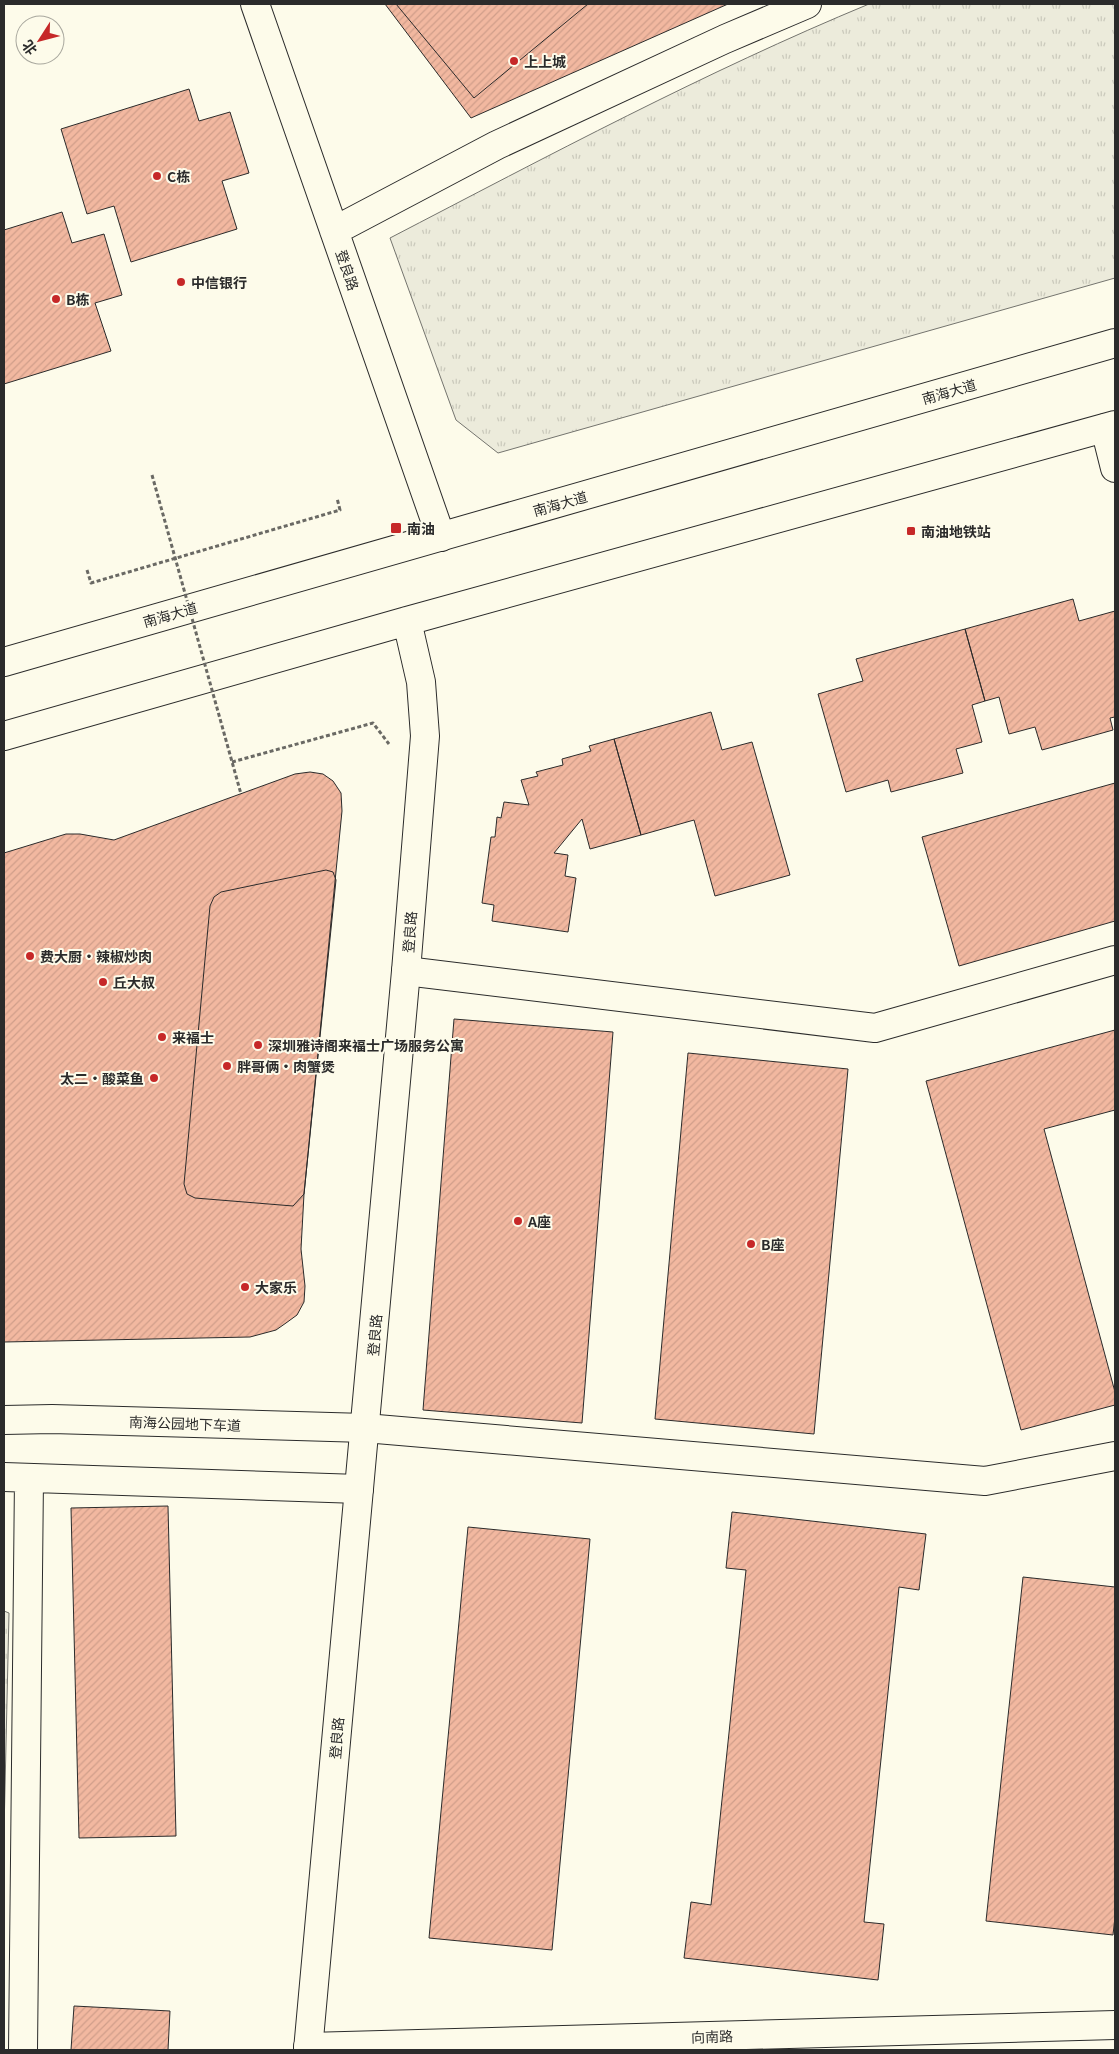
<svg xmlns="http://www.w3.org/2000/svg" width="1119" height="2054" viewBox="0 0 1119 2054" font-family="Georgia,'Noto Sans SC',serif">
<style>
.park{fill:url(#park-tufts);stroke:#74746e}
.building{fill:url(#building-hatch);stroke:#2b2b2b}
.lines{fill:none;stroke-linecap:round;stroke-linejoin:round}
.minor-casing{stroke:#2b2b2b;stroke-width:30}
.major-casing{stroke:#2b2b2b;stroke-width:30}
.path{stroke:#6a6964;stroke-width:3;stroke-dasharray:4 2.5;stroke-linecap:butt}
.minor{stroke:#fdfbea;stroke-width:28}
.major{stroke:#fdfbea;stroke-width:28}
.path-bridge{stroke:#6a6964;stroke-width:3;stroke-dasharray:4 2.5;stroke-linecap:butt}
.poi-dot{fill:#c62828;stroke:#fdfbea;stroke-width:2}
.labels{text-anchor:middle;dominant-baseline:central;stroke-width:4;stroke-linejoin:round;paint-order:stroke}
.poi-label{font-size:14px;font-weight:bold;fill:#2b2b2b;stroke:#fdfbea;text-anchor:start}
.street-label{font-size:14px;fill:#2b2b2b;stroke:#fdfbea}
</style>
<defs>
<pattern id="park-tufts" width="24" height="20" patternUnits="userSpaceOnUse" patternTransform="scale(1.25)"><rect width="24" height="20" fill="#ecebdb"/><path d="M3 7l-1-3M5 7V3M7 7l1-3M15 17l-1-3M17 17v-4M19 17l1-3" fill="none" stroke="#cbcabc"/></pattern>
<pattern id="building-hatch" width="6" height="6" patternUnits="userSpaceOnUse" patternTransform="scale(1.25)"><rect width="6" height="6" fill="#f2b8a0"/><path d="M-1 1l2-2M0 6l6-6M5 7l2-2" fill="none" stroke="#d09e8a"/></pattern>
</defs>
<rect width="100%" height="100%" fill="#fdfbea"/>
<path class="park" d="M869,4H1115V278L498,453L456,420L390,238C548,156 705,72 869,4Z
M4,1611L9,1613L4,1832Z"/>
<path class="building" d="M385,4H728L471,118Z
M396,4H588L474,98Z
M189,89L199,121L230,112L249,173L222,181L237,229L131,262L114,206L87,214L61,129Z
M62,212L72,243L104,234L122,295L95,303L111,351L4,384V230Z
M1073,599L1079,621L1115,611V717L1110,718L1113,730L1042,750L1035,727L1009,734L999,697L985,701L965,629Z
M965,629L985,701L972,705L982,742L956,749L963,773L891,792L888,780L846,792L818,694L863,681L856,659Z
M711,712L722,750L752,742L790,875L715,896L694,820L641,835L614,739Z
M614,739L641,835L590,849L582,819L554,853L568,855L565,876L576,878L568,932L492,921L494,905L482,903L491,837H495L497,817L501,818L504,802L529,805L521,780L538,776L536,772L563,765L562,759L591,751L589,746Z
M310,772L323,774L333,781L341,793L342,811L304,1194L301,1249L305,1286L304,1302L297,1315L286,1323L276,1330L250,1337L4,1342V853L66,834H80L114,840L295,774Z
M1115,783V921L959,966L922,837Z
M326,870L333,872L336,880L304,1194L293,1206L195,1198L187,1194L184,1184L210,906L214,897L221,892Z
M454,1019L613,1032L582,1423L423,1410Z
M1115,1030V1110L1044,1129L1115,1392V1405L1021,1430L926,1081Z
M688,1053L848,1069L814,1434L655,1419Z
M168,1506L176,1836L79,1838L71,1508Z
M732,1512L926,1534L919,1590L899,1587L864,1922L884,1924L878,1980L684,1958L691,1902L711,1905L746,1570L726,1568Z
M468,1527L590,1539L552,1950L429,1938Z
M1023,1577L1115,1587V1917L1113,1935L986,1921Z
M74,2006L170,2011L168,2050H71Z"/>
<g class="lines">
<defs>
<path id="minor" d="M255,4L441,537
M334,231L497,145L725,39L807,4
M1105,428L1115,468
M406,971L875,1028L1115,960
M4,1420L52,1419L365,1428L985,1481L1115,1456
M4,1477L359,1489
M308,2047L1115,2025
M23,2050L29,1478"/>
<path id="major" d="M4,662L1115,343
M4,736L407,621L1115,425
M308,2050L406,971L425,736L421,682L407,621"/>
</defs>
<use href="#minor" class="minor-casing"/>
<use href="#major" class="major-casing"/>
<path class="path" d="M87,570L91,583L340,510L337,498
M232,762L373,723L389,744"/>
<use href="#minor" class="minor"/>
<use href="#major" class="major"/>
<path class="path-bridge" d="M152,475L241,794"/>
</g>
<g class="poi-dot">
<circle cx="514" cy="61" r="5"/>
<circle cx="157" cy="176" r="5"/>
<circle cx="181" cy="282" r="5"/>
<circle cx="56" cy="299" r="5"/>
<rect x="390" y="522" width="12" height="12" rx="2.5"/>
<rect x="906" y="526" width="10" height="10" rx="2.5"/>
<circle cx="30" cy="956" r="5"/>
<circle cx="103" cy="982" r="5"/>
<circle cx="162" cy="1037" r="5"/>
<circle cx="258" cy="1045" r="5"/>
<circle cx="227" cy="1066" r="5"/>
<circle cx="154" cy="1078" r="5"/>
<circle cx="518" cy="1221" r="5"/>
<circle cx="751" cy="1244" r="5"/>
<circle cx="245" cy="1287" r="5"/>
</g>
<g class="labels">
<g class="poi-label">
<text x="524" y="61">上上城</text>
<text x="167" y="176">C栋</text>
<text x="191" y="282">中信银行</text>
<text x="66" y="299">B栋</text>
<text x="407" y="528">南油</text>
<text x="921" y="531">南油地铁站</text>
<text x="40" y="956">费大厨·辣椒炒肉</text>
<text x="113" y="982">丘大叔</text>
<text x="172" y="1037">来福士</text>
<text x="268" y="1045">深圳雅诗阁来福士广场服务公寓</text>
<text x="237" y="1066">胖哥俩·肉蟹煲</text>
<text x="144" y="1078" text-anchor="end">太二·酸菜鱼</text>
<text x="528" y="1221">A座</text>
<text x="761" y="1244">B座</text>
<text x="255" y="1287">大家乐</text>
</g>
<g class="street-label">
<text transform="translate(348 270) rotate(71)">登良路</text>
<text transform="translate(949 391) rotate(-16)">南海大道</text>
<text transform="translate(560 503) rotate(-16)">南海大道</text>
<text transform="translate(170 614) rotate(-16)">南海大道</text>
<text transform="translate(409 932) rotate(-86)">登良路</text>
<text transform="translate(374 1335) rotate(-85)">登良路</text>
<text transform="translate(185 1423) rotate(2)">南海公园地下车道</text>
<text transform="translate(336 1738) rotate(-85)">登良路</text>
<text transform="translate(712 2036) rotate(-2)">向南路</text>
</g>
</g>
<rect width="1119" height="2054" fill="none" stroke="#2b2b2b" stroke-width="10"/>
<g transform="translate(40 40) rotate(234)"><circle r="24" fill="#fdfbea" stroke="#a9a89e"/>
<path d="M0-4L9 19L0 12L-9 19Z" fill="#c62828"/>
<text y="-8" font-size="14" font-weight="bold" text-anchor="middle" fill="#2b2b2b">北</text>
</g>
</svg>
